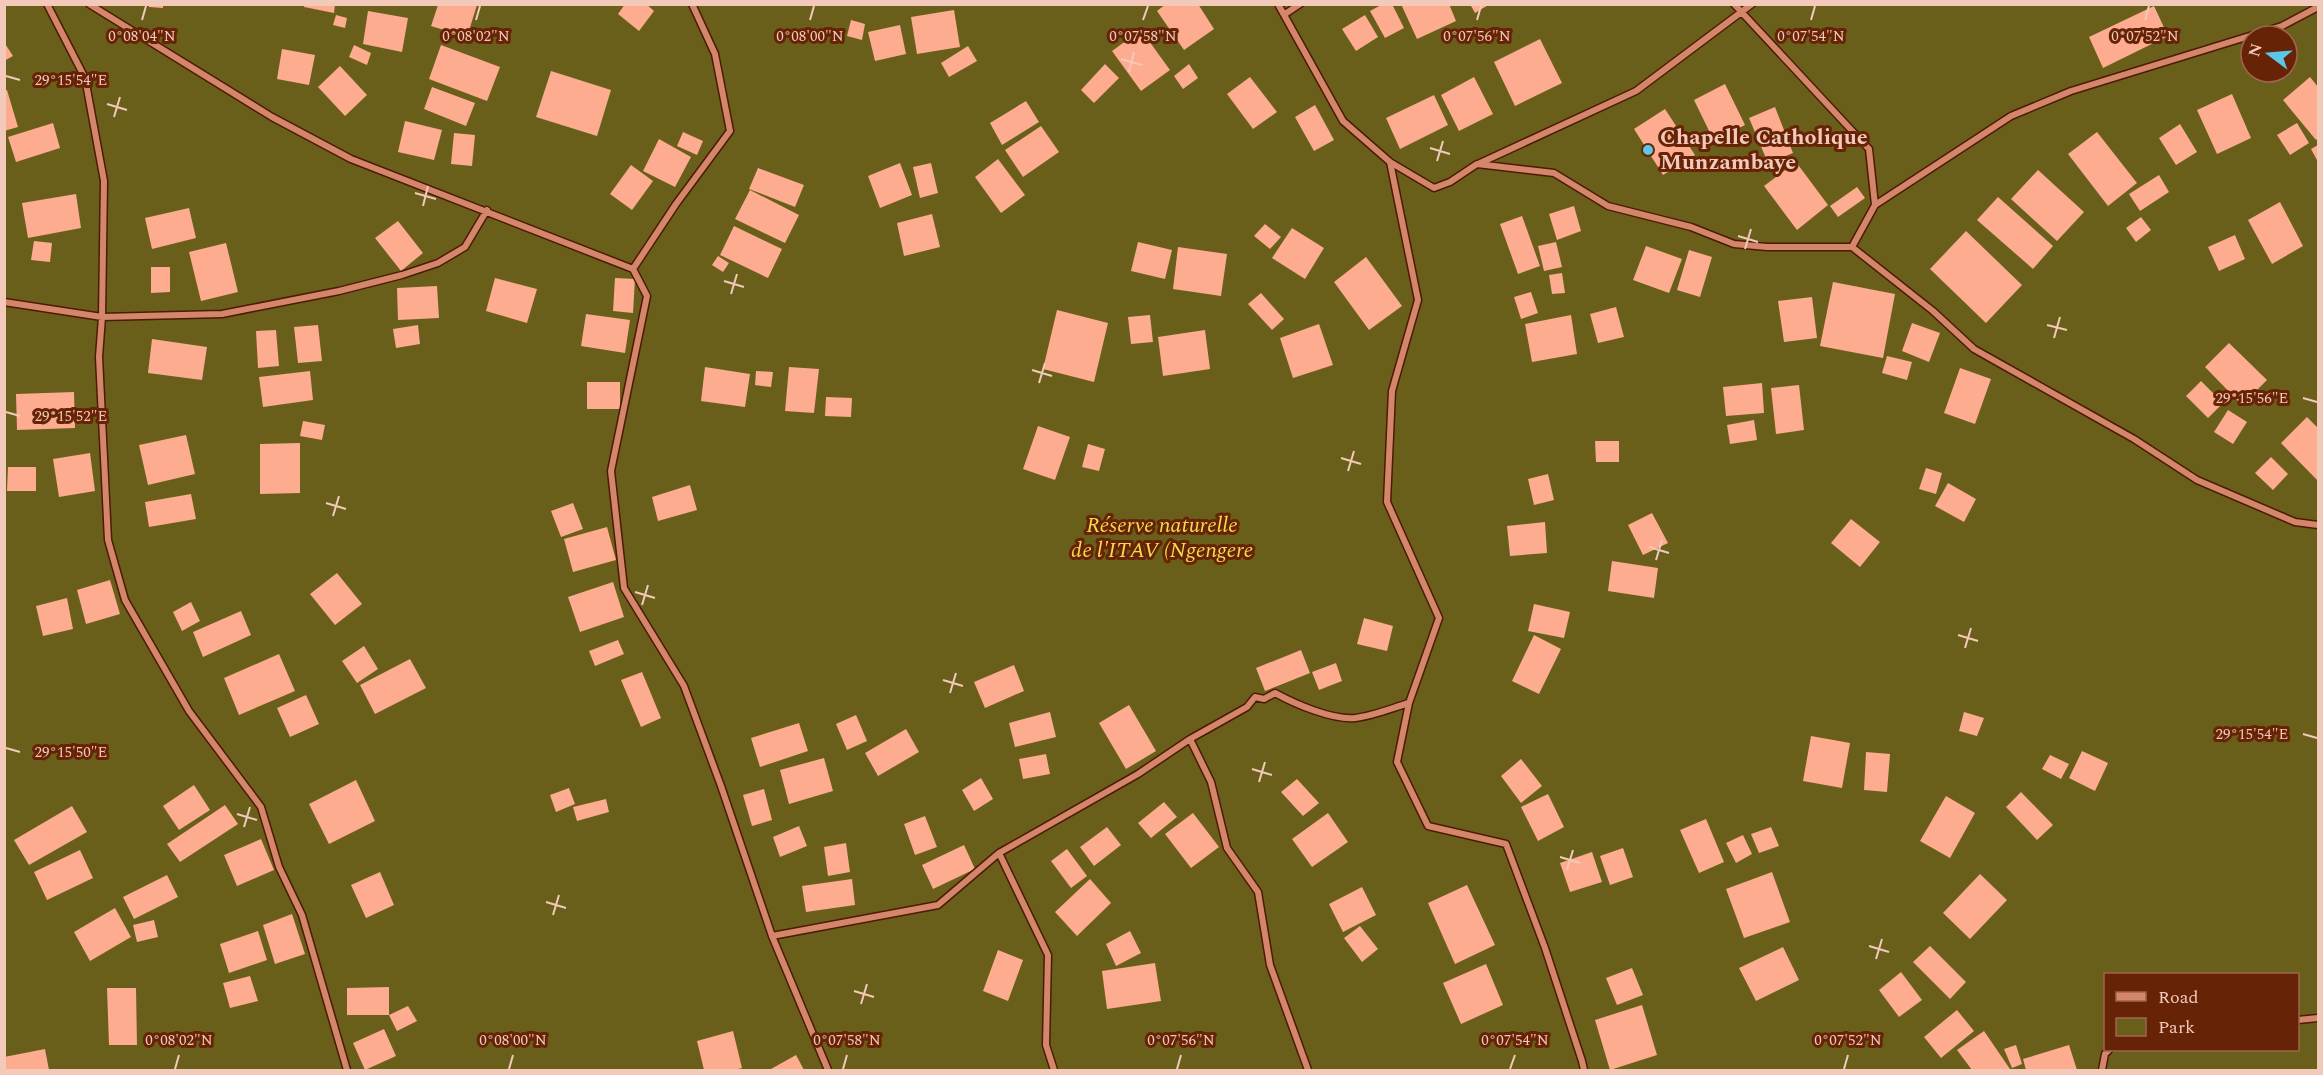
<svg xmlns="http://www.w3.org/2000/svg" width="2323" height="1075" viewBox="0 0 2323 1075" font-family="Spectral,serif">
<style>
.green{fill:#695f1b;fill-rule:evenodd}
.building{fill:#fdac8f}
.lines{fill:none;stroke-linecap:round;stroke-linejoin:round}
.street-casing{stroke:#4e1a06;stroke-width:9}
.street{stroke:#d4866a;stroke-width:6}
.ticks{fill:none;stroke:#f3c9ba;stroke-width:2}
.poi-dot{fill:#5cc7e7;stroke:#672306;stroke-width:2}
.labels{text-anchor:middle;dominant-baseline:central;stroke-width:6;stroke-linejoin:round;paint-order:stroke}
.poi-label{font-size:22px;font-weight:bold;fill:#f3c9ba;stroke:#672306;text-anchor:start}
.park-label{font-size:22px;font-style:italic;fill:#f1db4e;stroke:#672306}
.ticks-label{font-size:15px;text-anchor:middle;fill:#f3c9ba;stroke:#672306;stroke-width:6;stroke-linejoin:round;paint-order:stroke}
</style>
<rect width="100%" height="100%" fill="#732f14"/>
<path class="green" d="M5,5H2318V1070H5ZM2251,36H2287V72H2251ZM2106,974H2298V1050H2106Z"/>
<path class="building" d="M149,4H163V8L149,7Z
M304,4H335L334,13L304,7Z
M625,4H646L654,11L639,31L618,14Z
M1166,4H1198L1214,29L1184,50L1157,11Z
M1383,4H1392L1404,28L1385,38L1370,11Z
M1401,4H1449L1456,21L1417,39Z
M1470,4H1490L1475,13Z
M438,5H477L467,37L431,26Z
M2154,6L2168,36L2103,68L2089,37Z
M954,10L960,47L917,54L911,17Z
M368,11L408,18L402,52L363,44Z
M336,15L347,18L345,28L333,25Z
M1365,15L1378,37L1356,51L1342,29Z
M851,20L865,24L862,40L847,36Z
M900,25L906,54L875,61L868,32Z
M1141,30L1170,70L1141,91L1112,51Z
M1540,39L1562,83L1515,106L1494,62Z
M4,42L13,56L4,61Z
M354,45L371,53L367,65L349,57Z
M441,45L500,67L487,101L429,79Z
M968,46L977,61L949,77L941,63Z
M282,49L315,55L309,85L277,79Z
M1105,64L1119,78L1094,103L1081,90Z
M1189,64L1198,78L1183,89L1174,76Z
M340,66L367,95L345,116L318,87Z
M551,71L611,90L597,136L536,117Z
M1250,77L1277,112L1253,129L1227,94Z
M1474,77L1493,114L1459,131L1441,95Z
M2310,77L2318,87V138L2316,140L2283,100Z
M1725,84L1745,125L1714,141L1694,100Z
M432,87L475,103L466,126L424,109Z
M7,90L18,127L4,131V91Z
M2232,94L2251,138L2217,154L2197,110Z
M1434,95L1448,125L1400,149L1386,118Z
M1026,101L1039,122L1002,145L990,123Z
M1315,105L1334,140L1314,151L1295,117Z
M1775,107L1793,153L1768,163L1749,118Z
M1665,109L1695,155L1663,175L1634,129Z
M405,121L442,130L434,160L398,152Z
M53,123L60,148L16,162L8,137Z
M2297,123L2309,143L2290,155L2277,135Z
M2180,124L2197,152L2176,165L2159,138Z
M1041,126L1059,152L1023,177L1005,150Z
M683,132L703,141L697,155L677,146Z
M2097,132L2137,183L2108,206L2068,154Z
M454,133L475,135L472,166L451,164Z
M659,139L691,157L675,187L643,171Z
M2318,145V162L2311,149Z
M998,159L1025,195L1001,213L975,177Z
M1796,162L1828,205L1797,230L1764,186Z
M900,163L912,195L880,208L868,176Z
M931,163L938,193L920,198L913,167Z
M631,165L653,181L632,210L610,194Z
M758,168L804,185L795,207L749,189Z
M2038,170L2084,212L2057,241L2011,199Z
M2159,175L2169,192L2140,211L2129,194Z
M1857,187L1865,198L1838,217L1830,206Z
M750,190L799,215L785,243L735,219Z
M76,194L81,228L28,238L22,203Z
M1998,197L2053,246L2033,269L1977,220Z
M2280,202L2303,246L2272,264L2248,220Z
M1574,206L1581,231L1557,240L1549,214Z
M189,208L196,238L152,249L145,218Z
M932,214L940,247L904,256L897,223Z
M1522,216L1540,266L1518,274L1500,224Z
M2141,217L2151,230L2136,242L2126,228Z
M398,221L423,253L401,271L375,238Z
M1265,224L1281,237L1270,249L1254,236Z
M734,226L782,249L768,278L720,255Z
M1292,228L1324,248L1305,279L1272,258Z
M1966,231L2022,285L1986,323L1930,269Z
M2235,235L2245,259L2219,271L2208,247Z
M34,241L52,243L50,262L31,260Z
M1138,242L1172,250L1165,279L1131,271Z
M1556,242L1562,267L1544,271L1538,246Z
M226,243L238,292L201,301L189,252Z
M1646,246L1682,259L1669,293L1633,280Z
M1178,247L1227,254L1221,296L1173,289Z
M1689,250L1712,257L1700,297L1677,290Z
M718,256L729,263L723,272L712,265Z
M1366,257L1402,306L1369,330L1334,282Z
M151,267H170V292L151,293Z
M1562,273L1565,293L1552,294L1549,275Z
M495,278L537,289L527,323L486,311Z
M615,278L635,279L633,313L613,311Z
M1833,282L1895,294L1883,358L1820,346Z
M437,286L439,318L398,320L397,288Z
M1531,292L1538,313L1521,319L1514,297Z
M1261,293L1284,319L1272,330L1248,304Z
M1812,297L1817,338L1784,342L1778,301Z
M1616,307L1624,337L1598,343L1590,314Z
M1057,310L1108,323L1094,382L1043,369Z
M586,314L630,320L625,353L581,346Z
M1150,315L1153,342L1131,344L1128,317Z
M1571,315L1577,354L1532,362L1525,324Z
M1912,323L1940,333L1929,362L1902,351Z
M1319,324L1333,365L1293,378L1280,338Z
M318,325L322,361L298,363L294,327Z
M418,325L420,344L396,348L393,329Z
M276,330L279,366L258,368L256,331Z
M1205,330L1210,369L1163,376L1158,337Z
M152,339L207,347L202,380L148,373Z
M2229,343L2267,380L2242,405L2205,367Z
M1887,356L1912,362L1907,380L1882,373Z
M705,367L750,374L745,407L701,401Z
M789,367L819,369L814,413L785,411Z
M1960,368L1991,379L1975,424L1944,413Z
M310,371L313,400L263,407L259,377Z
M756,371L773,372L771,387L755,385Z
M2201,381L2223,403L2208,418L2186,396Z
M587,382H620V409H587Z
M1762,383L1764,413L1726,416L1723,387Z
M1799,385L1804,430L1776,434L1771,388Z
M74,392L75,428L17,430L16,394Z
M826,397L852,398L851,417L825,416Z
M2228,410L2247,422L2233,444L2214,432Z
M2307,417L2318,428V481L2281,443Z
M1754,420L1757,440L1730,444L1727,425Z
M303,421L325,425L322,440L300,436Z
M1038,426L1070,437L1055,480L1023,469Z
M186,435L195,474L148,485L139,445Z
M1595,441H1619V462H1596Z
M300,443V493L260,494V444Z
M1088,444L1105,449L1099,471L1082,467Z
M90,453L95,491L59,497L53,459Z
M2271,457L2288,474L2273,490L2255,473Z
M8,467H36V491H7Z
M1926,468L1942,473L1936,494L1919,489Z
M1548,474L1554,500L1534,505L1528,479Z
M1948,483L1976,499L1964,522L1935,506Z
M690,485L697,510L658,521L652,497Z
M191,494L196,519L149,527L145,502Z
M573,503L583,529L561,537L551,511Z
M1652,513L1668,543L1643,555L1628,525Z
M1851,519L1880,542L1860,567L1831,543Z
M1545,522L1547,553L1510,556L1507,526Z
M607,527L616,560L573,572L564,539Z
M1612,561L1658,568L1654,598L1608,591Z
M337,573L362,604L335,625L310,594Z
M110,580L120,614L86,624L77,590Z
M613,582L624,617L580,632L568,597Z
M67,598L73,629L43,636L36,606Z
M191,602L200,621L182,631L173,612Z
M1534,604L1570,612L1564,638L1528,631Z
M241,611L251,635L203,657L193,632Z
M1364,618L1393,626L1387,651L1357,644Z
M1534,635L1561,649L1539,694L1512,681Z
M618,640L624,654L595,666L589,651Z
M364,646L378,669L357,683L342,661Z
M1301,650L1310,673L1265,691L1256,668Z
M279,654L295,691L239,715L224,678Z
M410,659L426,688L375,714L360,685Z
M1336,663L1342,681L1319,690L1312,672Z
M1014,665L1024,691L985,708L974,682Z
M642,672L661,718L641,727L621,680Z
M306,695L319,724L290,737L277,708Z
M1129,705L1156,751L1126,769L1099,723Z
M1050,712L1056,737L1015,747L1009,723Z
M1964,712L1984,718L1977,736L1959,731Z
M856,715L867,741L847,750L836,724Z
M799,723L808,751L760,767L751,738Z
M906,729L919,752L878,776L865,753Z
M1811,736L1850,743L1842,788L1803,781Z
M2082,751L2108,763L2095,791L2069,778Z
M1866,752L1890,754L1887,792L1864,790Z
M1046,754L1050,774L1023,779L1019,759Z
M2050,755L2069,764L2061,779L2042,769Z
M824,758L833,791L789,804L780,770Z
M1521,759L1542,786L1521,803L1501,776Z
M981,778L993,799L974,811L962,790Z
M1297,779L1319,803L1303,816L1281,792Z
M356,780L375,821L329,844L309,804Z
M194,785L210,810L179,830L163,806Z
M569,788L575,804L556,812L550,795Z
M764,789L772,820L752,826L743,795Z
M2021,792L2053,825L2037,840L2006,807Z
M1548,794L1564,827L1538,841L1521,807Z
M1946,796L1975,813L1950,858L1920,841Z
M606,799L609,812L577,821L573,807Z
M1164,802L1177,817L1151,838L1138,823Z
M225,805L238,824L180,862L167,844Z
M72,806L87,832L29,865L14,840Z
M1193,813L1219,847L1191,868L1165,834Z
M1328,813L1348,842L1312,867L1292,839Z
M925,816L937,847L915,855L904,824Z
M1706,819L1724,862L1699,873L1680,830Z
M799,826L807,846L780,857L773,837Z
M1107,827L1121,845L1094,866L1080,847Z
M1771,827L1779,846L1759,853L1751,834Z
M1743,835L1752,854L1736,863L1726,843Z
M261,839L274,870L237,886L224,855Z
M846,843L850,872L828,876L824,847Z
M964,845L975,869L933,889L922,865Z
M1623,848L1633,877L1610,885L1600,856Z
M1067,849L1087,876L1071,888L1051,861Z
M80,850L93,878L47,900L34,872Z
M1592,852L1602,882L1570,892L1560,863Z
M380,872L394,905L366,918L351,885Z
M1772,872L1790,922L1744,938L1726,889Z
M1980,874L2007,900L1970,939L1943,913Z
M167,875L178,897L134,919L123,897Z
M852,879L855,905L806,912L802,886Z
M1090,879L1111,903L1077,936L1055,912Z
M1467,885L1495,945L1455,964L1428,903Z
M1362,887L1376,915L1343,932L1329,904Z
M115,908L131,937L90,961L74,932Z
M292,914L305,954L275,964L263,925Z
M154,920L158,937L137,942L133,925Z
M1360,926L1378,949L1362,962L1344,938Z
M258,931L267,960L229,973L220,944Z
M1130,931L1141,953L1116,966L1106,944Z
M1930,946L1966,982L1950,999L1913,962Z
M1783,947L1799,980L1756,1001L1739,968Z
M998,950L1023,960L1008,1001L983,991Z
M1155,963L1161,1001L1107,1009L1102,971Z
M1486,964L1503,1005L1461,1024L1443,983Z
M1632,968L1643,995L1617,1005L1606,978Z
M1901,972L1922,1000L1899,1017L1879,990Z
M250,976L258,1001L230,1008L223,983Z
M389,987V1015H347V988Z
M107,988H136L137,1045H109Z
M1642,1005L1657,1055L1610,1070L1595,1020Z
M408,1006L417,1021L397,1031L389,1015Z
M1957,1010L1974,1031L1941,1058L1924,1037Z
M384,1029L396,1056L365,1070L353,1043Z
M733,1031L742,1068L734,1070H704L697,1041Z
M1984,1031L2010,1069L2008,1070H1972L1957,1050Z
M2016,1045L2022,1064L2012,1068L2004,1049Z
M2069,1045L2077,1070H2026L2023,1059Z
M45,1049L49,1070H4V1057Z
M796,1055L804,1070H772L771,1069Z"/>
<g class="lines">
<defs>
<path id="street" d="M47,4L85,78L104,181L102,317L99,357L108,540L125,600L189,711L261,807L279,867L302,915L347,1070
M89,4L272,117L351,159L633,269
M692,4L715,54L730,131L676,204L633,269L647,296L611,471L624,588L684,686L721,786L772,936L828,1070
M1278,4L1343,121L1390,162L1434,188L1450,182L1477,164L1554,173L1608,206L1691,227L1734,244L1767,247H1852L1875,205L2011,116L2071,91L2282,26L2318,7
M1734,4L1869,149L1875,205
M1285,14L1300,4
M1390,162L1418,300L1392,391L1387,502L1439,618L1409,703L1397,762L1428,826L1506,844L1545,948L1582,1061L1584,1070
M1478,164L1636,91L1752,4
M1852,247L1933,311L1974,349L2134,439L2197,480L2295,522L2318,525
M4,302L102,317L222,314L339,291L402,275L438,263L465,247L487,210
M1190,739L1211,782L1227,848L1258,892L1270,965L1308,1070
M999,853L1048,955L1046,1045L1054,1070
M772,936L938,905L999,853L1138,774L1190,739L1247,707L1255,697L1264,699L1275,693C1295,704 1332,720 1355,718C1373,716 1392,708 1409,703
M2298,1020L2318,1018
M2102,1070L2105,1054L2109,1050"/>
</defs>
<use href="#street" class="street-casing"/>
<use href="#street" class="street"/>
</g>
<path class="ticks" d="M142,20L146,6M476,20L480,6M810,20L814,6M1143,20L1148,6M1477,20L1481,6M1811,20L1815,6M2145,20L2149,6M1121,59L1142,65M1129,72L1134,52M6,76L20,80M107,104L127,110M114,117L120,97M1430,148L1450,154M1437,161L1443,141M415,193L436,199M423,206L428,186M1738,236L1758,242M1745,249L1751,229M724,281L744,287M731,294L737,274M2047,325L2067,330M2054,338L2060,317M1032,370L1052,376M1039,383L1045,363M2303,398L2317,402M6,412L20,416M1341,458L1361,464M1348,471L1354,451M326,503L346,509M333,516L339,496M1649,547L1669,553M1656,560L1662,540M635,592L655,598M642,605L648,585M1958,635L1978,641M1965,648L1971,628M943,680L963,686M950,693L956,673M2303,734L2317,738M6,748L20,752M1252,769L1272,775M1259,782L1265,762M237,814L257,820M244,827L250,807M1560,857L1580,863M1567,870L1573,850M546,902L566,908M553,915L559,895M1869,946L1889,952M1876,959L1882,939M854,991L874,997M861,1004L867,984M175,1069L179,1055M509,1069L513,1055M843,1069L847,1055M1177,1069L1181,1055M1510,1069L1515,1055M1844,1069L1848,1055"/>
<circle class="poi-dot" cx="1648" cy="150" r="6"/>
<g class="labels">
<g class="poi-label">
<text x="1660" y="137">Chapelle Catholique<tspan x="1660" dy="25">Munzambaye</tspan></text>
</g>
<g class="park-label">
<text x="1162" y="525">Réserve naturelle<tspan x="1162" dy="25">de l'ITAV (Ngengere</tspan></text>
</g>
</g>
<g class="ticks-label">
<text x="142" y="41">0°08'04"N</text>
<text x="476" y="41">0°08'02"N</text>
<text x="810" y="41">0°08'00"N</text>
<text x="1143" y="41">0°07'58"N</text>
<text x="1477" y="41">0°07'56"N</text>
<text x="1811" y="41">0°07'54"N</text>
<text x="2145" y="41">0°07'52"N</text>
<text x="71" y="85">29°15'54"E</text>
<text x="2252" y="403">29°15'56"E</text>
<text x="71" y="421">29°15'52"E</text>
<text x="2252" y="739">29°15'54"E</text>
<text x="71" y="757">29°15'50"E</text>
<text x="179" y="1045">0°08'02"N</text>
<text x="513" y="1045">0°08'00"N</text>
<text x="847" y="1045">0°07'58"N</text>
<text x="1181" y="1045">0°07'56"N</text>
<text x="1515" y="1045">0°07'54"N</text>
<text x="1848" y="1045">0°07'52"N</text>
</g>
<rect width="2323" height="1075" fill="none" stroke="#f3c9ba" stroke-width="12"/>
<rect x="2104" y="973" width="195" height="78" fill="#672306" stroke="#9f654e" stroke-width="1.5"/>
<rect x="2116" y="992" width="30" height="9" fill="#d4866a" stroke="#9f654e" stroke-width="1.5"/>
<text x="2158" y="1003" font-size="18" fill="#f3c9ba">Road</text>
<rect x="2116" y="1018" width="30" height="18" fill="#695f1b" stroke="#9f654e" stroke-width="1.5"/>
<text x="2158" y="1033" font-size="18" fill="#f3c9ba">Park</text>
<g transform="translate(2269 54) rotate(286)"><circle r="28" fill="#672306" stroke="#9f654e" stroke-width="1.5"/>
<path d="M0-4.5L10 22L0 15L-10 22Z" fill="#5cc7e7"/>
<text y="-9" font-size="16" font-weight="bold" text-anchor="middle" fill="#f3c9ba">N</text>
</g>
</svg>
